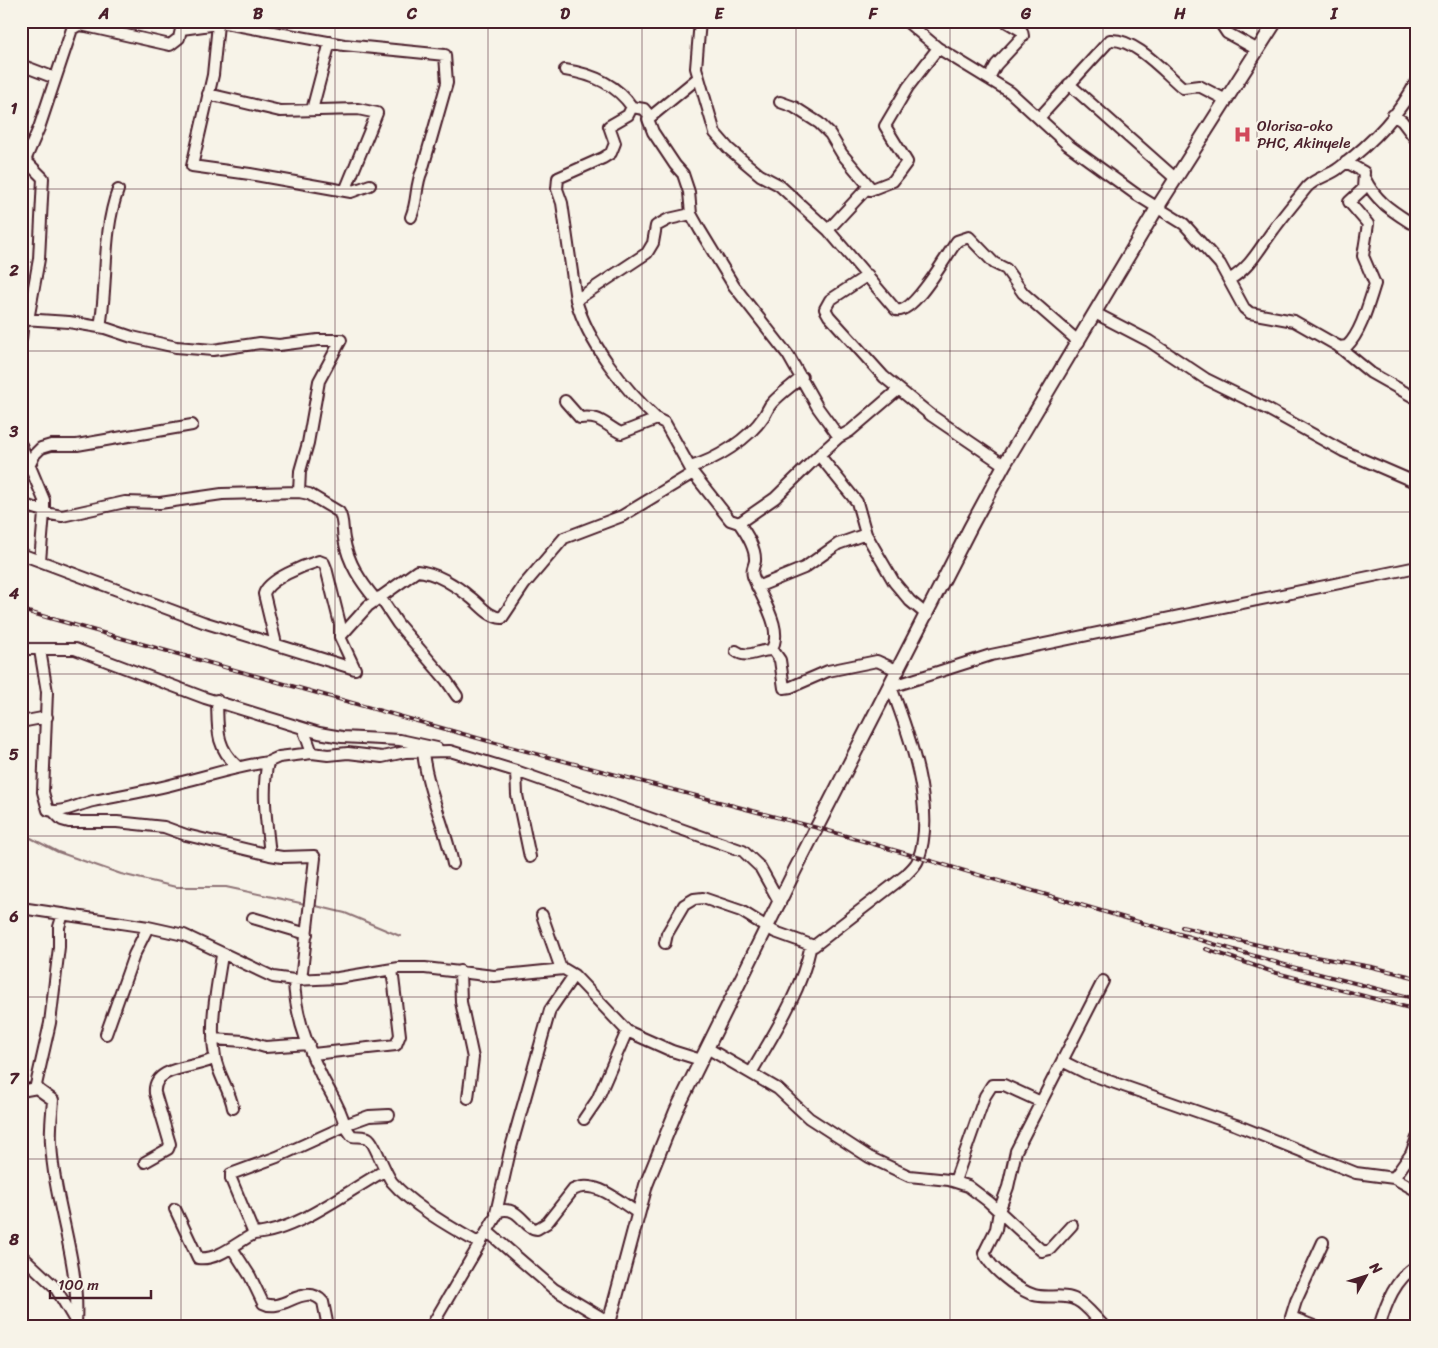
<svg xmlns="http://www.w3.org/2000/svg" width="1438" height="1348" viewBox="0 0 1438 1348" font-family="Sriracha,sans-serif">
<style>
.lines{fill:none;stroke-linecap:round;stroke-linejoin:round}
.stream{stroke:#8e7275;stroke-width:2}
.minor-casing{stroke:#4a1f2b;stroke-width:14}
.major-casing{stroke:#4a1f2b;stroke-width:16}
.minor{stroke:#f7f3e8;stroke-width:10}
.major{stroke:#f7f3e8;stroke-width:12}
.rail-casing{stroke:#4a1f2b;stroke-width:4}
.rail{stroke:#f7f3e8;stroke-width:2;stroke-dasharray:5.5;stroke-linecap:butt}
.grid{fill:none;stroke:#4a1f2b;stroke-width:1;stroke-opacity:0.55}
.labels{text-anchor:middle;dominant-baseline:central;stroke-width:4.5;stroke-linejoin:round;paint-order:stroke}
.poi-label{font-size:15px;fill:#4a1f2b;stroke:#f7f3e8;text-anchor:start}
.neatline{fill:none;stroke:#4a1f2b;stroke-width:2}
.grid-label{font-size:16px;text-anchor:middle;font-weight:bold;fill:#4a1f2b}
</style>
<rect width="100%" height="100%" fill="#f7f3e8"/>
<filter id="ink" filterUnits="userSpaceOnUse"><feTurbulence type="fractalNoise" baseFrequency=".02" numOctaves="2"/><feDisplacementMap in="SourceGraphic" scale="10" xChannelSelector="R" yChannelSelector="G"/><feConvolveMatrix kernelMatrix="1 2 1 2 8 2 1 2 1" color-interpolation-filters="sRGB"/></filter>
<g filter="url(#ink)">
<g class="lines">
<path class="stream" d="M21,833L58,852L121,874L176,887H226L305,904
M312,905L345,913L400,936"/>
<defs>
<path id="minor" d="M700,21L696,68L715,133L729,149L760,175L779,185L828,230L896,310C914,315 947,254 957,241L969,237L994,263L1006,269L1023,293L1079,342
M906,21L938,48L1010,92L1068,145L1137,195L1184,224L1220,264L1244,308L1250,313L1294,321L1338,346L1371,373L1417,399
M1219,21L1227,33L1258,50
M218,24L213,75L192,166L250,174L351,192L370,185
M182,29L225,23L344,45L445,55L447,83L422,171C415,186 418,201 411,217
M21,65L55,78
M565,70C593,74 616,84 632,107L644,109L649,115L648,119L653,132L675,165L683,174L689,192L691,214L700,230L734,286L788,355L818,408L839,437
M989,78L996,65L1023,36L1022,31L1005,21
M1069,84L1176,179
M208,94L280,111L358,109L377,113L345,191
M780,102L794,107L819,123L830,134L842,154L869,186L828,230
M312,110L330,42
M1393,115L1402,121L1417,141
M1039,118L1110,40C1135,38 1164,72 1183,88L1199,86L1226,100
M648,119L698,78
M1365,179C1376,201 1391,210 1411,223L1417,221
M870,190L893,181L907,162L885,126L908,87L938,48
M868,275L830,300L825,309L829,316L884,377L932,416L1004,465
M1229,280C1251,267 1259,249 1274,229C1284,215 1296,201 1307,187C1317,177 1329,176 1339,168C1371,144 1399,116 1417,80
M576,300L562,203L557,189L558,178L603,158L611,153L615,143L609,126L628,115L632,107
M1095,313L1149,341L1206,379L1269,410L1343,451L1417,483
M21,316L23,319L21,339
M23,319L69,322L105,328L132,337L176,347L213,350L260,343L279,345L318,340H341L319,381L308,443L300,471L299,492
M28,320L39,259L43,178L27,162L26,158L39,128L72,29L79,25L86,26L170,45L179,38L183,21
M100,327C108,282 102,233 118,190
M1339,347L1347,346C1361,333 1369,302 1375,284L1363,256L1368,224L1349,202L1363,189L1364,172L1346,162
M565,401L580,418C601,415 604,425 621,433L657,419L665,423L693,473L730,520L739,523C746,533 756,548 755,561C754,567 751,569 753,576C760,597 785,629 771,650
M657,419C625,390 588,343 576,300L647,253L653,243L656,226L669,219L691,214
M21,445L44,500V513
M819,455L857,502L866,534L894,582L910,601L927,615
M29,466L35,454L41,448L51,445H77L192,425
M690,467C716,460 749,439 764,416C767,412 768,407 772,403C781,393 792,386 802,377
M21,504L44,511
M739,523L775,498L819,455L839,437L850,431L899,389
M21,554L203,622L355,669
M40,561L44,513L62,516L125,502L160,503L222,494L299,492L309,494L339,512C344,520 342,530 344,539C348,563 361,582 376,600
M757,587L804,568L838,544L866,534
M380,597L398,624L446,680L457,696
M276,644L264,594C268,579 305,565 319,561L324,563L326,568L340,624V637
M21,649H75L205,698L319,733L342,737L400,740L437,748
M40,650L47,692L43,792L48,810C62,814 79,804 93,801C123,795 153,790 182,782C211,775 238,766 268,762
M736,651C748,660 759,649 773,650L780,660L784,688L791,687L828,671L877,661L899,671
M355,669L340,637L368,606L417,571C435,572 457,586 470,597C481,605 488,617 502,618L524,585L564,538L622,516L693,473
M217,700C218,728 215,746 237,766
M21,722L47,717
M303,728L312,753
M423,752C427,790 445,826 453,864
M516,771L517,795L530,857
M53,811L62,820L69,822H117L164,827L186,835L270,855
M21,908L148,927L184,935L273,977L294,980L338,978L399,968H425L494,976L564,969L574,975L627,1031L672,1051L701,1060
M63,914L59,927V947L50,1023L36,1085L39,1090L53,1100C52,1114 50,1129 51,1143C54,1204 80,1261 76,1323
M542,915L561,969
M253,918L307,934
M665,943L667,934L684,905L694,899L703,898L741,911L775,932L814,946L906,875C910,870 916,866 918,860C937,810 909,734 891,687L991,655L1417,567
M222,955C217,988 209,1023 215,1057C218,1075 230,1090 233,1108
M460,971L461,1002L473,1058L468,1098
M301,980L315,858L314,856L282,857L270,855C267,824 261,792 268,762L279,757L312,753L328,755L348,753L382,757L405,752L450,751L516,771L743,851L760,867L780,903
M1103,981L1016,1151L1008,1187L999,1211L996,1229L984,1253C990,1268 1018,1290 1034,1295C1046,1299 1065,1293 1076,1300C1087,1305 1096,1319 1105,1327
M106,1034L134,955L148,927
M213,1039L244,1041L265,1047L309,1044
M707,1048L778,1089L809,1118L869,1157L909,1176L949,1180L968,1186L989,1202L1042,1251L1050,1249L1072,1225
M313,1054L396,1045L400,1035L392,969
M1062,1061L1086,1073L1236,1125L1356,1173L1394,1178L1411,1154L1417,1138
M751,1073C775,1032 801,992 811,945
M21,1091L37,1088
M584,1119L597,1100L627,1031
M344,1125L369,1116L389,1115
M345,1126L352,1136C357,1137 364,1136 368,1138C374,1141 385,1173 392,1182C412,1205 448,1226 475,1241H480L484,1237
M145,1162L168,1149L170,1144L155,1093C152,1064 199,1069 215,1058
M1394,1178L1417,1191
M955,1181L985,1096L992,1085H1004L1041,1102
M175,1209L198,1258C218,1261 237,1242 254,1234L231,1179V1174L277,1157L345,1126C341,1108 330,1093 322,1077C307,1047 295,1014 294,980
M496,1213L510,1151L550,1010L574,975
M488,1232L554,1289L609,1322
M254,1234C297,1231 346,1192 384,1171
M232,1248L250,1276L263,1303C283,1314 304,1281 323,1302L328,1327
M21,1255L55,1287L77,1324
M431,1327L499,1211C520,1205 524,1229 537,1229L547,1223L573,1190C595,1178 620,1202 638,1213
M1316,1327L1291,1317L1296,1301L1323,1242
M1379,1327C1386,1304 1395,1278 1417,1266"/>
<path id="major" d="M608,1327L646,1185L676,1111L795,870L970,528L1004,465L1157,208L1276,21"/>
</defs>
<use href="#minor" class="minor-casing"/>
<use href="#major" class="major-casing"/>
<use href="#minor" class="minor"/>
<use href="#major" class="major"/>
<defs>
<path id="rail" d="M21,610L488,741L829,831L1292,967L1417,999
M1182,927L1288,952L1372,967L1417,978
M1206,949L1273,972L1417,1010"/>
</defs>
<use href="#rail" class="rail-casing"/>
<use href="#rail" class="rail"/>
</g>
</g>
<path class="grid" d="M181,21V1327M335,21V1327M488,21V1327M642,21V1327M796,21V1327M950,21V1327M1103,21V1327M1257,21V1327M21,189H1417M21,351H1417M21,512H1417M21,674H1417M21,836H1417M21,997H1417M21,1159H1417"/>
<defs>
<symbol id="hospital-bare" viewBox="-9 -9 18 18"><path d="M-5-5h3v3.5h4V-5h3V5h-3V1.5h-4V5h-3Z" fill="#d1495b" stroke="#f7f3e8" stroke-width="2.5" paint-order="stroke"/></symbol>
</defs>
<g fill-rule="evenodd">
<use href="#hospital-bare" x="1230" y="122" width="25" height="25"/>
</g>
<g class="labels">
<g class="poi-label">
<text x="1257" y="126">Olorisa-oko<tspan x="1257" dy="17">PHC, Akinyele</tspan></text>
</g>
</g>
<rect width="1438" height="1348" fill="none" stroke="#f7f3e8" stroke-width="55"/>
<g transform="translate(1366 1276) rotate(51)" stroke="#f7f3e8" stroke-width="4" paint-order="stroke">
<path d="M0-4L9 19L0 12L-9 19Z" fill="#4a1f2b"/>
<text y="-8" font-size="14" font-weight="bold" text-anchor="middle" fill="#4a1f2b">N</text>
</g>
<path d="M50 1290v8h101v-8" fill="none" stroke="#4a1f2b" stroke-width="2.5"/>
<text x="58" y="1290" font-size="15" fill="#4a1f2b" stroke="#f7f3e8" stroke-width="4" paint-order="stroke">100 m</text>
<rect x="28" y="28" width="1382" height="1292" class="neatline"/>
<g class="grid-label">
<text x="104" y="19">A</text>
<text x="258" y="19">B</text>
<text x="412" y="19">C</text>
<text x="565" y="19">D</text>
<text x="719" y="19">E</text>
<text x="873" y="19">F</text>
<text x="1026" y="19">G</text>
<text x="1180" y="19">H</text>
<text x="1334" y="19">I</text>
<text x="14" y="114">1</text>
<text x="14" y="276">2</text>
<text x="14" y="437">3</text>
<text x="14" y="599">4</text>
<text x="14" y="760">5</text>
<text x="14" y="922">6</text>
<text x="14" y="1084">7</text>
<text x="14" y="1245">8</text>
</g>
</svg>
